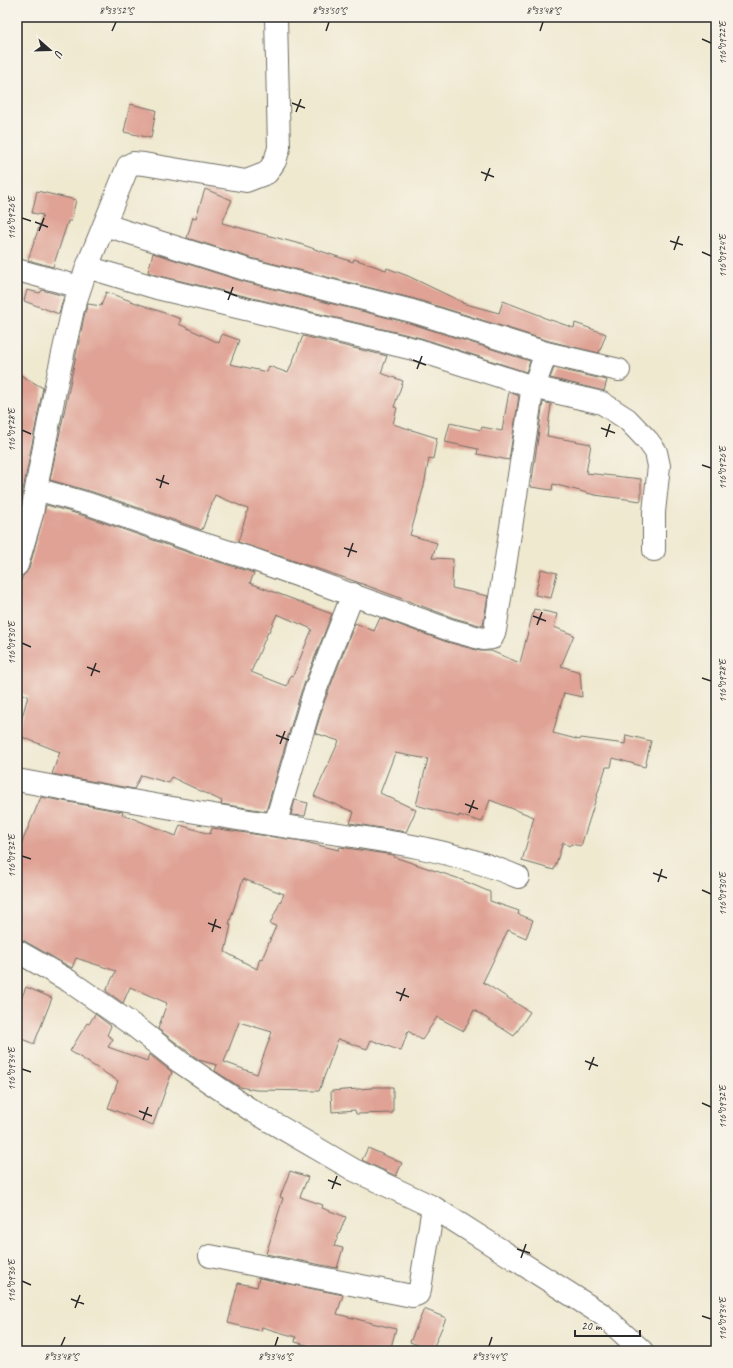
<svg xmlns="http://www.w3.org/2000/svg" width="733" height="1368" viewBox="0 0 733 1368" font-family="Caveat,sans-serif">
<style>
.building{fill:#dfa294;fill-rule:evenodd}
.lines{fill:none;stroke-linecap:round;stroke-linejoin:round}
.minor-casing{stroke:#706e65;stroke-width:24}
.minor{stroke:#fff;stroke-width:22}
.ticks{fill:none;stroke:#2b2b2b;stroke-width:1.5}
.neatline{fill:none;stroke:#2b2b2b;stroke-width:1.5}
.ticks-label{font-size:10px;text-anchor:middle;fill:#2b2b2b}
</style>
<rect width="100%" height="100%" fill="#f7f3e8"/>
<filter id="ink" filterUnits="userSpaceOnUse"><feTurbulence type="fractalNoise" baseFrequency=".025" numOctaves="2"/><feDisplacementMap in="SourceGraphic" scale="8" xChannelSelector="R" yChannelSelector="G"/><feConvolveMatrix kernelMatrix="1 2 1 2 8 2 1 2 1" color-interpolation-filters="sRGB"/></filter>
<filter id="wash" filterUnits="userSpaceOnUse"><feTurbulence type="fractalNoise" baseFrequency=".012" numOctaves="4" result="noise"/><feDisplacementMap in="SourceGraphic" scale="16" xChannelSelector="R" yChannelSelector="G"/><feGaussianBlur stdDeviation="0.9" result="paint"/><feColorMatrix in="noise" values="0 0 0 0 0 0 0 0 0 0 0 0 0 0 0 0 0 1.4 0 .05"/><feComposite in="paint" operator="in"/></filter>
<g filter="url(#wash)">
<rect width="100%" height="100%" fill="#efe9d0"/>
<g id="blocks">
<path class="building" d="M130,104L156,110L151,138L124,132Z
M205,189L232,200L222,223L300,244L353,262L354,259L386,270L387,268L408,276L462,302V303L499,313L503,301L542,316V317L574,328L575,323L606,334L599,353L549,341L415,299L251,258L187,238L193,217L196,218Z
M37,191L76,200L71,221H68L53,267L28,260L43,215L32,213Z
M153,253L245,282L409,323L530,361L526,372L421,338L160,276L148,272Z
M27,290L40,293L42,290L64,296L59,314L24,301Z
M106,292L181,319L179,324L219,343L222,334L239,340L230,364L267,372L269,366L288,373L303,336L387,356L381,373L403,381L394,407L397,408L393,424L437,438L433,459L429,458L424,486L410,535L437,543L432,558L453,559L452,588L488,596L483,626L454,618L357,582L238,542L248,509L215,495L202,530L93,492L50,480L85,312L88,304L101,306Z
M554,368L607,380L604,391L550,378Z
M17,373L43,388L17,521Z
M509,392L519,396L509,460L477,454L478,449L445,442L450,423L481,430L482,427L502,431Z
M543,402L551,404L547,436L591,444L586,473L641,479V501L595,495L553,484L552,490L531,487Z
M46,505L85,516L190,553L254,573L250,583L332,614L301,692L266,811L221,804L222,801L171,777L169,783L141,775L134,789L52,774L60,752L17,735L28,696L17,692V590L23,576L29,569ZM277,614L312,629L293,676L291,675L287,686L251,672L268,632H269Z
M541,569L557,573L551,598L535,595Z
M534,609L557,614L554,627L574,635L561,666L580,672L582,697L564,693L553,733L580,740L581,738L625,744L626,735L651,741L645,767L613,758L611,767H606L581,846L571,844L569,846L563,842L554,870L522,861L534,817L490,800L482,822L459,815V817L416,805L428,759L395,753L380,793L416,810L406,832L350,823L354,812L314,796L339,741L315,733L325,700L355,623L374,631L380,618L447,642L480,651H491L520,663Z
M41,797L123,812L122,814L176,836L180,825L210,834L212,828L301,841L339,850L340,847L366,851L394,855V857L457,878L490,892V901L519,911L518,914L533,920L526,938L508,930L483,982L530,1012L514,1036L474,1010L464,1031L437,1017L422,1040L408,1031L401,1051L371,1040L367,1049L338,1039L319,1091L256,1090L240,1087L215,1071L217,1065L199,1060L158,1029L167,1003L130,987L123,1003L106,991L116,971L76,958L72,968L23,940L17,939V854ZM243,879L284,894L270,924L276,926L262,959L260,958L257,969L225,952L231,925L229,924ZM239,1022L272,1032L257,1074L224,1062Z
M295,800L308,803L305,816L291,815Z
M26,987L52,998L34,1044L17,1037V1009Z
M95,1014L111,1026L107,1035L113,1039L108,1047L147,1061L149,1054L172,1072L153,1125L108,1108L118,1081L70,1051L87,1023L89,1024Z
M372,1087H393V1113L356,1114L355,1110L332,1112L331,1091L372,1088Z
M368,1148L402,1163L396,1176L362,1160Z
M290,1171L308,1177L300,1197L323,1205L322,1208L346,1217L334,1246L343,1248L337,1268L266,1254L283,1198L280,1197Z
M259,1278L343,1295L337,1314L396,1329L390,1351H330L295,1342L296,1337L262,1327L261,1331L228,1323L238,1283L257,1287Z
M424,1309L446,1318L432,1351L410,1342Z"/>
</g>
</g>
<g filter="url(#ink)">
<use href="#blocks" fill-opacity="0" stroke="#706e65" stroke-width="1"/>
<g class="lines">
<defs>
<path id="minor" d="M105,225L248,270L412,311L546,353L619,370
M87,267L157,288L418,350L533,387L602,403L627,419L648,441L656,452L659,466L654,512V550
M17,270L80,287
M36,489L56,385L73,309L87,267L128,166L133,163L144,164L246,181L267,173L275,161L279,148L276,17
M17,565L32,514L36,489L89,504L194,541L252,559L450,630L483,639L492,638L495,630L532,392L546,353
M17,780C103,796 189,812 276,825C356,837 443,845 518,877
M275,825L313,696L353,594
M17,951L69,981L137,1028L180,1062L251,1110L354,1170L433,1207L603,1315L642,1351
M210,1256L412,1296L418,1294L420,1289L433,1207"/>
</defs>
<use href="#minor" class="minor-casing"/>
<use href="#minor" class="minor"/>
</g>
</g>
<path class="ticks" d="M112,31L116,22M326,31L329,22M540,31L543,22M702,39L711,43M292,103L305,108M296,112L301,99M481,172L494,177M485,181L490,168M22,218L31,221M35,222L48,227M39,231L44,218M670,241L683,245M674,250L679,236M702,252L711,256M224,291L237,296M228,300L233,287M413,360L426,365M417,369L422,356M601,428L615,433M22,430L31,434M606,437L610,424M702,465L711,468M156,479L169,484M160,488L164,475M344,548L357,552M348,557L353,543M533,616L546,621M537,625L542,612M22,643L31,647M87,667L100,672M91,676L96,663M702,678L711,681M276,735L289,740M280,744L285,731M465,804L478,809M469,813L474,800M22,856L31,859M653,873L667,878M658,882L662,869M702,890L711,894M208,923L221,928M212,932L216,919M396,992L409,997M400,1001L405,988M585,1061L598,1066M22,1069L31,1072M589,1070L594,1057M702,1103L711,1107M139,1111L152,1116M143,1120L148,1107M328,1180L341,1185M332,1189L337,1176M517,1249L530,1253M521,1258L526,1244M22,1281L31,1285M71,1299L84,1304M75,1308L80,1295M702,1316L711,1319M61,1346L65,1337M275,1346L278,1337M489,1346L492,1337"/>
<rect width="733" height="1368" fill="none" stroke="#f7f3e8" stroke-width="44"/>
<g transform="translate(50 50) rotate(110)" stroke="#f7f3e8" stroke-width="3" paint-order="stroke">
<path d="M0-3L7 15L0 10L-7 15Z" fill="#2b2b2b"/>
<text y="-6" font-size="11" font-weight="bold" text-anchor="middle" fill="#2b2b2b">U</text>
</g>
<path d="M575 1330v6h65v-6" fill="none" stroke="#2b2b2b" stroke-width="2"/>
<text x="581" y="1330" font-size="12" fill="#2b2b2b" stroke="#f7f3e8" stroke-width="3" paint-order="stroke">20 m</text>
<rect x="22" y="22" width="689" height="1324" class="neatline"/>
<g class="ticks-label">
<text x="116" y="14">8°33'52"S</text>
<text x="329" y="14">8°33'50"S</text>
<text x="543" y="14">8°33'48"S</text>
<text transform="translate(722 43) rotate(-90)" y="4">116°09'22"E</text>
<text transform="translate(11 218) rotate(-90)" y="4">116°09'26"E</text>
<text transform="translate(722 256) rotate(-90)" y="4">116°09'24"E</text>
<text transform="translate(11 430) rotate(-90)" y="4">116°09'28"E</text>
<text transform="translate(722 468) rotate(-90)" y="4">116°09'26"E</text>
<text transform="translate(11 643) rotate(-90)" y="4">116°09'30"E</text>
<text transform="translate(722 681) rotate(-90)" y="4">116°09'28"E</text>
<text transform="translate(11 856) rotate(-90)" y="4">116°09'32"E</text>
<text transform="translate(722 894) rotate(-90)" y="4">116°09'30"E</text>
<text transform="translate(11 1069) rotate(-90)" y="4">116°09'34"E</text>
<text transform="translate(722 1107) rotate(-90)" y="4">116°09'32"E</text>
<text transform="translate(11 1281) rotate(-90)" y="4">116°09'36"E</text>
<text transform="translate(722 1319) rotate(-90)" y="4">116°09'34"E</text>
<text x="61" y="1360">8°33'48"S</text>
<text x="275" y="1360">8°33'46"S</text>
<text x="489" y="1360">8°33'44"S</text>
</g>
</svg>
